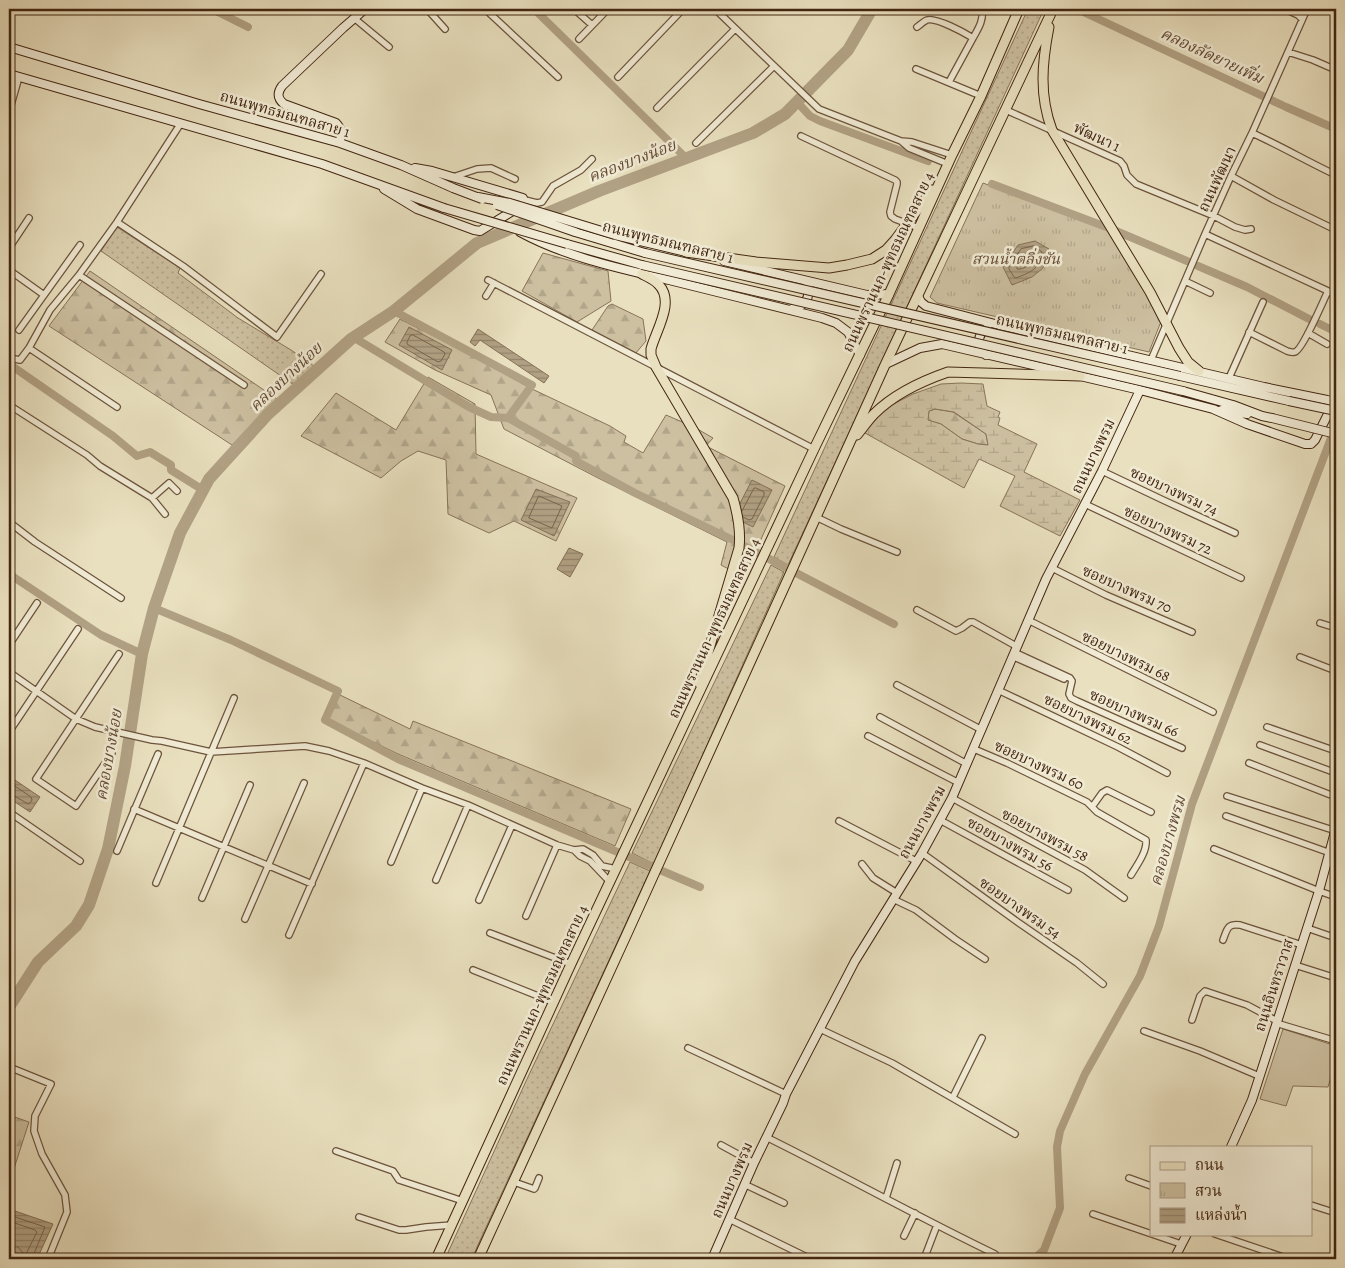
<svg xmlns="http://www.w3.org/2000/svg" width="1345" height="1268" viewBox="0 0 1345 1268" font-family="Alegreya,'Noto Serif Thai',serif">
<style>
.grass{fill:url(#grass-dots);stroke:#887359}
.forest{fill:url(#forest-firs);stroke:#887359}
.wetland{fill:url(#wetland-marsh);stroke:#887359;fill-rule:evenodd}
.park{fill:url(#park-tufts);stroke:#887359}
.garden{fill:#cdc0a1;stroke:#887359}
.water{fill:url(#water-rules);stroke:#857056}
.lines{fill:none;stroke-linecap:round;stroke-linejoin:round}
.shore{stroke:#7a644a;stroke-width:1}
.canal{stroke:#b1a184;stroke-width:8}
.river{stroke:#b1a184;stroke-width:12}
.street-casing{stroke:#6c543c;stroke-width:8}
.secondary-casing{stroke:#432611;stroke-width:10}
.primary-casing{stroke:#432611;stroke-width:11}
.street{stroke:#f1ebd5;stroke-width:5.5}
.secondary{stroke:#f1ebd5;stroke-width:8}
.primary{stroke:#e9e0bf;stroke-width:9}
.secondary-bridge-casing{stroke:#432611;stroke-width:10;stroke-linecap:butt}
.secondary-bridge{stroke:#f1ebd5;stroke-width:8}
.labels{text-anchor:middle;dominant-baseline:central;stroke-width:5;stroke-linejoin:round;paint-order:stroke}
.street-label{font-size:15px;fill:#432611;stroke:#f1ebd5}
.park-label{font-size:15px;font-style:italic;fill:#664c35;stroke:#f1ebd5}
.water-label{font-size:16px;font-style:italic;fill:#644b34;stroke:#f1ebd5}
</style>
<defs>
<pattern id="grass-dots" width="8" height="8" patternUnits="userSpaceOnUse" patternTransform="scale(1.25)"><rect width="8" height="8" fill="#cdc0a1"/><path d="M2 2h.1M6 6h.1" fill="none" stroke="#b1a58a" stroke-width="1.8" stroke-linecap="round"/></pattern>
<pattern id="forest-firs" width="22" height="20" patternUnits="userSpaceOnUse" patternTransform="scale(1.25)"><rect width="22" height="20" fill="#cdc0a1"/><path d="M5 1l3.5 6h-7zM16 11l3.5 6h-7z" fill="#b1a58a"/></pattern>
<pattern id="wetland-marsh" width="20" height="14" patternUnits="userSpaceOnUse" patternTransform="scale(1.25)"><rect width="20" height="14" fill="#cdc0a1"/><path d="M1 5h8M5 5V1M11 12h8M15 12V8" fill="none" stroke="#b1a58a"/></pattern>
<pattern id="park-tufts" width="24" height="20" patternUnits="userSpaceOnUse" patternTransform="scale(1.25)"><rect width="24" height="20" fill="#cdc0a1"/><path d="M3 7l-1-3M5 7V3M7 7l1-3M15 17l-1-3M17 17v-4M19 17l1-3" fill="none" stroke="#b1a58a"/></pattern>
<pattern id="water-rules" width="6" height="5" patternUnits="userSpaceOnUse" patternTransform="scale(1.25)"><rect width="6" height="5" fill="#b1a184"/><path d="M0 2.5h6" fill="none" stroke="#92836b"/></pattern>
</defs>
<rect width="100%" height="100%" fill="#e9e0bf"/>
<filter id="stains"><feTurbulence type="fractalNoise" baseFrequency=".004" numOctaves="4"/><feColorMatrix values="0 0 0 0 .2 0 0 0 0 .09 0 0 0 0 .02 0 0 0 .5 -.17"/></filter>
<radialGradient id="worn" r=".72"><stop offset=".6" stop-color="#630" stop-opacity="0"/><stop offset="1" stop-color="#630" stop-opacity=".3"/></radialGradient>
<path class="grass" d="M1028,9H1044L788,565L774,557Z
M117,227L180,268L178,273L238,318L291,350L314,366L294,385L101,251Z
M771,565L784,572L654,864L632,853Z
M630,862L650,871L477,1247L472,1259H445L527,1079Z"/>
<path class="forest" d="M543,253L608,271L611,301L577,322L522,291Z
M90,271L277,399L232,445L49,326Z
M612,304L643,319L646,341L635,354L592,330L608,306Z
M400,319L479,359L530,388L610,426L626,436L624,442L643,453L666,415L694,427L713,438L706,446L785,486L744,577L721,565L727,542L598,478L504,429L491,395L435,370L385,342Z
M428,377L475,404L476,454L577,498L556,541L514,521L489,533L448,514L446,460L418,451L401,461L381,478L301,436L336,393L396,430Z
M935,409L953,412L986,434L988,445L978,444L962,439L941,424L927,420L929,411Z
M338,694L410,729L413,721L631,809L615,846L398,754L326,719Z
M9,1115L29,1122L9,1184Z"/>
<path class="wetland" d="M961,383L983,384L987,406L1000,412L998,417L1000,418L998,425L1037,444L1024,472L1080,500L1060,536L1000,506L1015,476L979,459L964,488L865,433L874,414L913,394L941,384ZM935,409L954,412L986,434L988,445L978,444L962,439L941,424L928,420L929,411Z"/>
<path class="park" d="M983,183L1115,233L1162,319L1149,352L937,303L930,297Z"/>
<path class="garden" d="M1283,1029L1336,1046V1060L1328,1087L1293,1086L1286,1106L1260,1099Z"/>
<path class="water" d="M1035,241L1049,249L1043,268L1032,277L1012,285L1003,267L1018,245Z
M409,327L452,350L442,370L399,345Z
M478,329L549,376L544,383L480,340L475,346L470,342Z
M752,480L772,490L753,527L733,517Z
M536,489L570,502L554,536L521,520Z
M569,548L583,554L570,577L557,569Z
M9,776L40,797L30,812L9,798Z
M9,1209L53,1224L37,1259H18L9,1256Z"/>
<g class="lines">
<path class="shore" d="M1034,246L1042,252C1038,270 1033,271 1016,278L1014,277L1009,269V266L1021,249Z
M1032,253L1035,256C1032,263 1025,270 1017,269V266L1024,255Z
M413,335L444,352L445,354L441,361L438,362L407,344V342L410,336Z
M539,496L562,506L552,528L529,518Z
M742,511L754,488H756L764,492V495L752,519L749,520L743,517
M9,782L31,797L32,800L30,803L28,804L13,795L9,794
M9,1215L45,1227L33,1256V1259
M9,1221L35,1230L37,1232L26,1254H24L18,1247L9,1245"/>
<path class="canal" d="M212,9L248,27
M534,9L686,158
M1077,9L1286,107L1336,129
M797,102L810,116L820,121L928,161
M992,184L1109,228L1187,261
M1198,266L1247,287L1311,320
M394,311L532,385L508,418L576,456V461L635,493L733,540L894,624
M1320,324L1336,332
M353,337L469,407L491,417L508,418
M9,364L113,436L137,456L150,452L171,465V470L203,490
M9,574L101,635L142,654
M154,608L231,640L338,691L325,720L398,759L700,887
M1034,1259L1044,1250L1060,1208L1057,1147L1060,1131L1085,1074L1140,976L1159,926L1192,804L1336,425"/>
<path class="river" d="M9,1007L38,962L76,926L89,905L108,849L125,766L142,654L154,608L180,533L209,479L268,414L351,339L394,311L477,243L599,191L753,133L785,114L848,50L872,9"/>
<defs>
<path id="street" d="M427,9L445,29
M485,9L558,77
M574,9L592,25
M715,9L819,109L901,141
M1285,9L1298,15L1302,19
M354,18L389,47
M917,27C920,25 924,21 927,20C936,17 965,33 973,38L949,82
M973,38C978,29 984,20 982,9
M579,39L608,9
M1288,52L1313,60L1336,70
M916,69L981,96
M618,77L683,9
M657,108L735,29
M1006,110L1120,161L1124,166L1127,175L1136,184L1214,216L1235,227L1245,230L1251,229
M9,112L19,77
M9,116L10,119L9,124
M1252,133C1281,146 1308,162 1336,175
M801,136L895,180L897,182V184L890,212L891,216L895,219L919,228
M696,143L774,66
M948,164L909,148L901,141L912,142L952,155
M1231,176L1274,200L1336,230
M453,177L477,169L491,168L515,179
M525,200L537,203L542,202L553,186L581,170L592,159
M117,222L183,266L277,337L321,274
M1205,234L1328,291C1323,301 1303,349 1295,352C1292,353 1290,352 1287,351L1249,332
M9,248L29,218
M9,270L44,295
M79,275L244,385
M488,280L814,449
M1185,281L1210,293
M1328,291L1336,295
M486,296L494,283
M19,330L80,245
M1308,333L1327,344
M29,348L117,407
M9,358L20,360L29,348L50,310L79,275L117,222L181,123
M1151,360L1205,234L1231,176L1252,133L1307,9
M1229,378L1263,302
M9,405L87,455L100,466L152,498L165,514
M1102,471L1163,500L1235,533
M152,498L169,483L177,491
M1085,504L1241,578
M816,517L841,529L897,552
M9,522L35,542L121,598
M1052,568L1106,595L1192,632
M917,610L956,631L962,628L970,622H973L1016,646
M1028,620L1213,712
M1320,623L1336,628
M9,645L37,603
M1014,652L1070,678L1072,681L1069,694L1071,698L1077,701L1182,748
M1012,656L1064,679
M1300,657L1336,671
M9,672L76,719L95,727L152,740L162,741L211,752L305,746L329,751L364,763L422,788L468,805L557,845L574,850L583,849L593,855L602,866L616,869
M897,685L982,730
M998,690L1118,747L1167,773
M880,717L967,764
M1267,727L1336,751
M112,731V753L76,806L36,779L119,654
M9,732L78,629
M868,736L959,783
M1260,745L1336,773
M974,749L1007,763L1087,802L1092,807L1102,793L1107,790L1151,812
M1249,763L1336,797
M1227,796L1336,831
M952,798L1085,870L1124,898
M1092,807L1097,812L1146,840C1147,852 1137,865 1131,875
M134,809L312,884
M9,812L80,861
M1226,816L1336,855
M940,820L1068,890
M839,821L916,861
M1214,849L1319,891L1336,897
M574,850L580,856L590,861L610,882
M117,851L158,754
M922,853L1019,923L1077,963L1103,984
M391,862L422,788
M862,864L873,878L897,893
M436,880L468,805
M156,883L234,698
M202,898L250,785
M893,899L916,910L955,939L985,959
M479,900L512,825
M526,916L557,845
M245,919L304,783
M1307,928L1336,938
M490,933L571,964
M289,935L364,763
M1223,940C1227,930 1227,923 1240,925L1302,945
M1295,965L1336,978
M473,970L553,1002
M1192,1020L1200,996L1205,991L1247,1005L1277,1021
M1276,1023L1336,1041
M820,1029L892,1063L1015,1134
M1144,1031L1200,1051L1259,1076
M688,1048L786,1094
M9,1067L51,1084L35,1116L34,1131L42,1154L65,1195L67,1212L48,1259
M953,1097L982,1038
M766,1137C843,1175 918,1217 995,1254
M721,1145L754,1163
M336,1151L393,1171L399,1180L463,1201
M1129,1178L1151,1186
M514,1182L534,1189L535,1188L539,1178
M744,1184L784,1203
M886,1198L897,1163
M1311,1205L1336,1213
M1093,1214L1181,1244
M359,1217L399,1230H406L426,1227L452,1225
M729,1219L811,1259
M1215,1234L1289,1259
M904,1236L915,1213
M713,1256L721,1259
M924,1259L937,1225
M1121,1259V1258"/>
<path id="secondary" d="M9,47L199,104L340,143L401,165L453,188
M9,74L322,164L444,208
M340,143C341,135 342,129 336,123L284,104C277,98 277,93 282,86L343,28L365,9
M384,189L417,209L474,230L480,231L524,204L523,198L432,171L415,168
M520,232C566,257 618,268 669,280C720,293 771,305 822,318L836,323L848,332L860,355
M575,232L645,253
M615,235L690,253
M567,244L642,265
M724,261L867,295L889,294
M792,309C805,306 810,300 808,285
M986,355C977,347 976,335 987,328
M886,364L920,348L942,344L1140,390L1213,409L1247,424L1305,444H1311L1315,440L1331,408V401L1327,400L1264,387L999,325L926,306L921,302L918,296
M1180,376L1289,401
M1183,391L1233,405L1262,416L1272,418
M1222,410L1247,414
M1231,1147L1252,1100L1319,891L1336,828
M712,1259L754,1163L783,1103L786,1094L855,961L922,853L952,798L1046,579L1102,471L1140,390
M1174,1259L1187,1234"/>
<path id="primary" d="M1049,27C1042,63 1039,95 1052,130L1150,292L1179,348L1188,362L1199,371
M686,252L756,262L829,268L847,265L872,259L886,250L895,240L932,190
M642,274C648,277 655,280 659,285C675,302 656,330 651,349V355L656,367L733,498C738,515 741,531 739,548L699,683
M857,435C863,428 868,420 874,414C894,394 922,381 948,372L1080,376
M436,1259L571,964L814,449L889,294L952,155L981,96L1019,9
M478,1259C616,962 748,663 885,365C940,246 998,128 1053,9"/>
</defs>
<use href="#street" class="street-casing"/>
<use href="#secondary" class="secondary-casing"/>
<use href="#primary" class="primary-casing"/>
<use href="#street" class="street"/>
<use href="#secondary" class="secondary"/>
<use href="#primary" class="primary"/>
<defs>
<path id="secondary-bridge" d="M453,188L482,199
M478,197L510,203L615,235
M497,205L575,232
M444,208L567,244
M645,253L1180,376
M642,265L1183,391
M1289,401L1336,411
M1272,418L1336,434"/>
</defs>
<use href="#secondary-bridge" class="secondary-bridge-casing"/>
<use href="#secondary-bridge" class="secondary-bridge"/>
</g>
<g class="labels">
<g class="street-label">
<text transform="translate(285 114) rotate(16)">ถนนพุทธมณฑลสาย 1</text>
<text transform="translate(1097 137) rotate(25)">พัฒนา 1</text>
<text transform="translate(1217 179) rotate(-65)">ถนนพัฒนา</text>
<text transform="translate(668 242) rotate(14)">ถนนพุทธมณฑลสาย 1</text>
<text transform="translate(888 262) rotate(-65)">ถนนพรานนก-พุทธมณฑลสาย 4</text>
<text transform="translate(1062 334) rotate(13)">ถนนพุทธมณฑลสาย 1</text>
<text transform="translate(1093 456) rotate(-64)">ถนนบางพรม</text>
<text transform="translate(1174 491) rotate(25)">ซอยบางพรม 74</text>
<text transform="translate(1168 530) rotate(25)">ซอยบางพรม 72</text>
<text transform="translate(1127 589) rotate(24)">ซอยบางพรม 70</text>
<text transform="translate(714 628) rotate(-65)">ถนนพรานนก-พุทธมณฑลสาย 4</text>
<text transform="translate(1126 656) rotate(26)">ซอยบางพรม 68</text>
<text transform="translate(1134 713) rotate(24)">ซอยบางพรม 66</text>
<text transform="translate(1088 719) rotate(26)">ซอยบางพรม 62</text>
<text transform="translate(1039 765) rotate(25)">ซอยบางพรม 60</text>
<text transform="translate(922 822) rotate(-61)">ถนนบางพรม</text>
<text transform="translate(1045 835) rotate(28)">ซอยบางพรม 58</text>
<text transform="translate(1010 844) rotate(29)">ซอยบางพรม 56</text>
<text transform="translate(1020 908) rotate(35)">ซอยบางพรม 54</text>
<text transform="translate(1274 985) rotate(-72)">ถนนอินทราวาส</text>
<text transform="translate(542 995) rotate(-65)">ถนนพรานนก-พุทธมณฑลสาย 4</text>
<text transform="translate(732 1180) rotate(-66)">ถนนบางพรม</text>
</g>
<g class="park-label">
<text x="1016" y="259">สวนน้ำตลิ่งชัน</text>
</g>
<g class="water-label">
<text transform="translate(1212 56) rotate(25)">คลองลัดยายเพิ่ม</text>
<text transform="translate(632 161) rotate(-21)">คลองบางน้อย</text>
<text transform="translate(286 377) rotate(-43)">คลองบางน้อย</text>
<text transform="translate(109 755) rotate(-80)">คลองบางน้อย</text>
<text transform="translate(1168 841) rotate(-74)">คลองบางพรม</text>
</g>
</g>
<rect width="1345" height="1268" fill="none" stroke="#e9e0bf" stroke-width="30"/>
<rect x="10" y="10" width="1325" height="1248" fill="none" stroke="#432611" stroke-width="2.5"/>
<rect x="15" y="15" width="1315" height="1238" fill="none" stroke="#432611"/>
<rect x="1150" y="1146" width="162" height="90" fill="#f1ebd5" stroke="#ab9c87"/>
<rect x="1160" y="1162" width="25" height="8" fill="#e9e0bf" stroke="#ab9c87"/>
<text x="1195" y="1170" font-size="15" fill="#432611">ถนน</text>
<rect x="1160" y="1183" width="25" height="15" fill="url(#park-tufts)" stroke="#ab9c87"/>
<text x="1195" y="1196" font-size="15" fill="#432611">สวน</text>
<rect x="1160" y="1208" width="25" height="15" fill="url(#water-rules)" stroke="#ab9c87"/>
<text x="1195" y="1220" font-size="15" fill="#432611">แหล่งน้ำ</text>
<rect width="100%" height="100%" filter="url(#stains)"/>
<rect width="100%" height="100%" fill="url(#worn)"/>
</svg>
